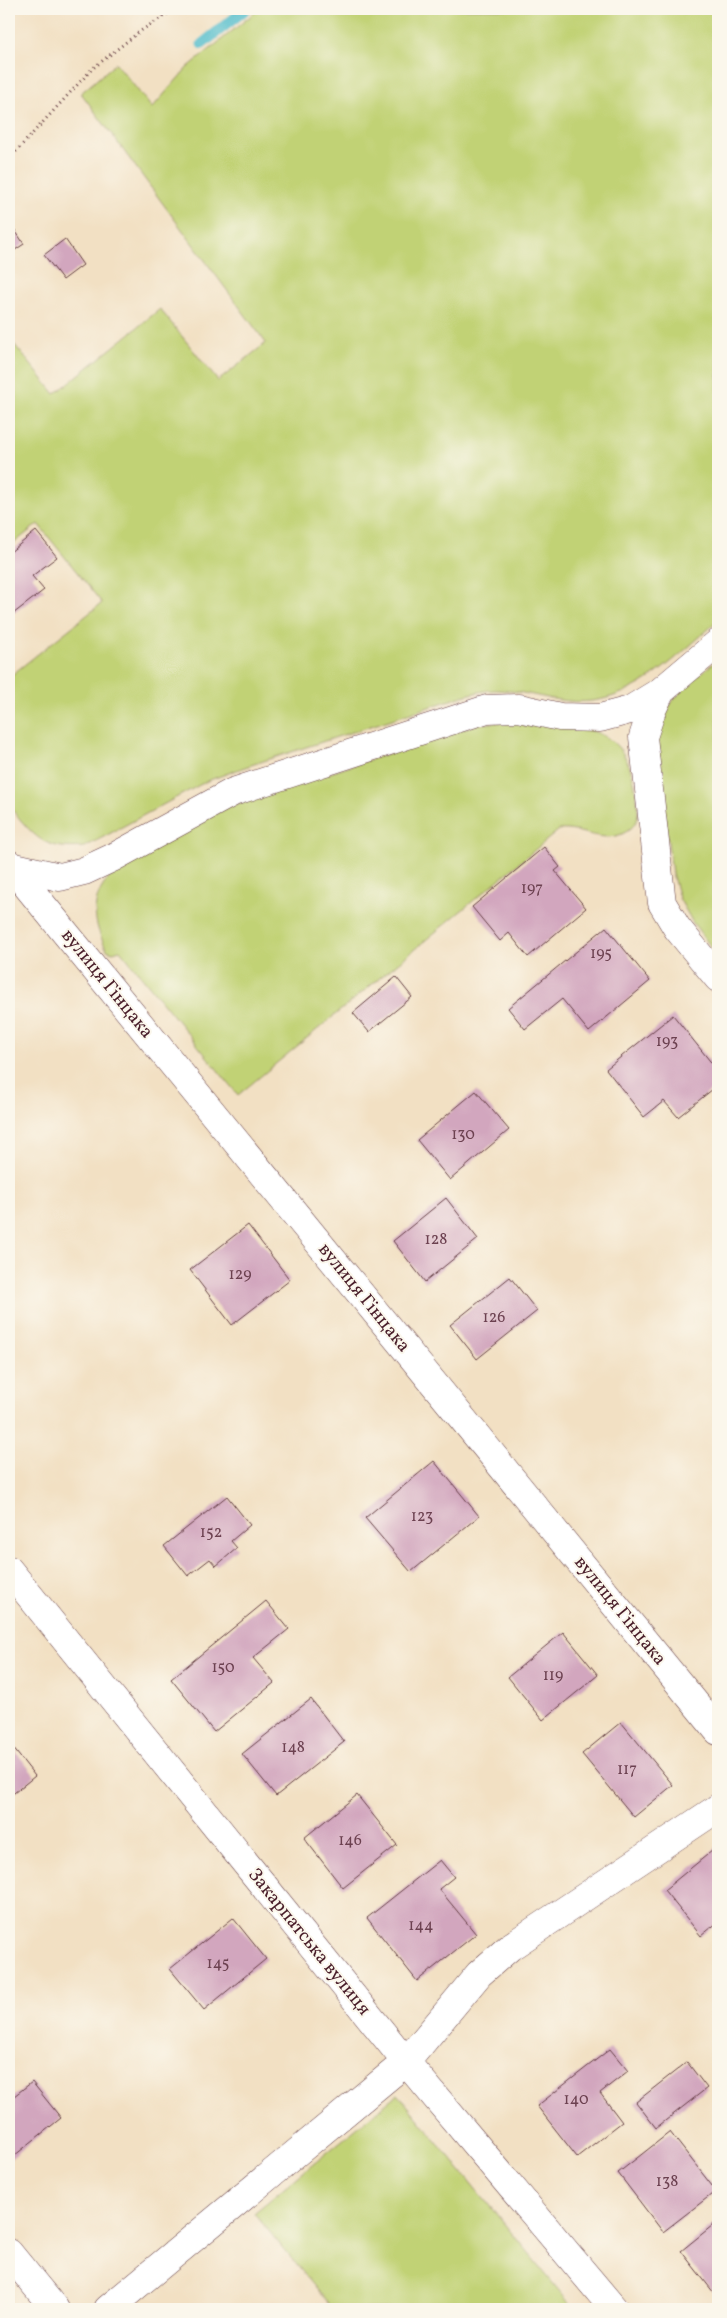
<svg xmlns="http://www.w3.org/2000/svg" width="727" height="2318" viewBox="0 0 727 2318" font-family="Vollkorn,serif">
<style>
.green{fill:#c1d275;stroke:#867850}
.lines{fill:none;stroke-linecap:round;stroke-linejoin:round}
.stream{stroke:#50bccb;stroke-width:11}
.building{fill:#d2a6be}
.minor-casing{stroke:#633c42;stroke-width:29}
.path{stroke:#633c42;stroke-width:3;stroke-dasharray:1 4;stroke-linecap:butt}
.minor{stroke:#fff;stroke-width:28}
.labels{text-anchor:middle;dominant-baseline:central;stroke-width:4;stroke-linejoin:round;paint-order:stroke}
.number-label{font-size:16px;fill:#6c4150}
.street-label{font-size:19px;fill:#4a1f2b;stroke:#fbf7ec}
</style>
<rect width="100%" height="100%" fill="#fbf7ec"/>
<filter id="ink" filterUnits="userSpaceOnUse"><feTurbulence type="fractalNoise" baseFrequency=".02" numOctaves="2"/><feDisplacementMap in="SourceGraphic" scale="10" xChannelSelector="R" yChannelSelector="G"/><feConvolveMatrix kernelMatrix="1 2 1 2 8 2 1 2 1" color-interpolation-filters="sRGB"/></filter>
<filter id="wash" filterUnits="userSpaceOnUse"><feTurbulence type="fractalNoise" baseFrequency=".0096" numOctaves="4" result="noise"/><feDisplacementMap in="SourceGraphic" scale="20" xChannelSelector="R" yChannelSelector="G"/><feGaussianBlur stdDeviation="1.12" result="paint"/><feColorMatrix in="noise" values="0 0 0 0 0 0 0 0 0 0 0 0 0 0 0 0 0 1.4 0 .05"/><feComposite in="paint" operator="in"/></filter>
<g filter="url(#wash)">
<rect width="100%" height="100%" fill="#f2e0c3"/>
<path class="green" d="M259,9H718V621C674,658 631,708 568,701C544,699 520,690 496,690C486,690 475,693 466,695L245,767L207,781L85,847C43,851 34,836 9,806V677L102,603L38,524L9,547V338L55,394L160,309L218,381L266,343L81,93L116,63L152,108L187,68Z
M718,659V956L693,923L679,898L672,873L656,750C659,703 685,687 718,659Z
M525,720C587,729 628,723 637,799C639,815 639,826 622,834C601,843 581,828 559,830L238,1095L120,950L113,952L107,950C88,914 91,890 124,864L227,807L478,724Z
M398,2094L574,2309H333L254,2213Z"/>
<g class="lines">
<path class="stream" d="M202,44L246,9"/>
</g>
<g id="blocks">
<path class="building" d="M9,221L24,244L9,254Z
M65,239L83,265L63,280L44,255Z
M36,531L57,557L32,576L44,590L9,617V553Z
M544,847L560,867L555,871L586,908L528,957L509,933L500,941L472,907Z
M606,927L650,981L589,1032L562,999L525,1029L508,1008Z
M396,977L412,997L369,1032L353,1013Z
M673,1015L718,1071V1085L678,1117L664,1101L644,1117L606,1069Z
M476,1091L509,1130L450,1180L417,1140Z
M446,1198L478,1239L425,1282L393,1241Z
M248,1225L290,1280L232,1325L190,1270Z
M510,1277L537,1311L477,1359L450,1325Z
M434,1461L479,1516L411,1572L365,1518Z
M227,1496L250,1525L231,1541L237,1548L216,1566L210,1559L188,1576L164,1546Z
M266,1601L289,1629L253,1658L274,1683L214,1732L171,1679Z
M563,1632L598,1675L543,1720L508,1677Z
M311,1699L344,1742L276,1796L242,1754Z
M621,1722L673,1785L634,1817L582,1754Z
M9,1743L35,1776L9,1797Z
M357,1795L397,1845L343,1888L304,1838Z
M718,1846V1922L701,1936L664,1890Z
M440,1860L454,1877L439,1889L476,1934L417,1981L367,1918Z
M233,1918L266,1959L204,2010L170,1969Z
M610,2049L628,2071L600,2093L622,2122L577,2157L537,2106Z
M687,2062L707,2088L656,2128L636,2102Z
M32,2082L61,2118L9,2160V2100Z
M670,2132L716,2191L663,2232L618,2173Z
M718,2221V2298L681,2251Z"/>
</g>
</g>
<g filter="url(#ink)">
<use href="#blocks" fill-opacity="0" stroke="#633c42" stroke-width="1"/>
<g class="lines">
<defs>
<path id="minor" d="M661,691L652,710L643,737L662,903L677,928L718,978
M9,864L718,1731
M10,866L60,877L84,871L114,857L233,792L487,709L519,708L560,717L600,718L630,710L661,691L718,643
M9,1570L406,2062L614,2309
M9,2253L55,2309
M108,2309L406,2062L479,1974L510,1947L718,1808"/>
</defs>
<use href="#minor" class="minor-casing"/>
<path class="path" d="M9,159L92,69L139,32L175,9"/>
<use href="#minor" class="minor"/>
</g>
</g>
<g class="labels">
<g class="number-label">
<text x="532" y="889">197</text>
<text x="601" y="954">195</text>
<text x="667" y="1042">193</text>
<text x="463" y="1135">130</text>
<text x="436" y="1240">128</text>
<text x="240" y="1275">129</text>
<text x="494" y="1318">126</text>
<text x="422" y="1517">123</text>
<text x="211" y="1533">152</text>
<text x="223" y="1668">150</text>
<text x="553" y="1676">119</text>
<text x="293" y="1748">148</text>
<text x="627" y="1770">117</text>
<text x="350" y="1841">146</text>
<text x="421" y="1926">144</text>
<text x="218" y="1964">145</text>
<text x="576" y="2100">140</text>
<text x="667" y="2182">138</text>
</g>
<g class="street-label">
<text transform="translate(107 984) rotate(51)">вулиця Гінцака</text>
<text transform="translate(364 1298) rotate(51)">вулиця Гінцака</text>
<text transform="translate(620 1611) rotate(51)">вулиця Гінцака</text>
<text transform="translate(309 1942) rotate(51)">Закарпатська вулиця</text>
</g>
</g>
<rect width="727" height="2318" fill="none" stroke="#fbf7ec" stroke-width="30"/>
</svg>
